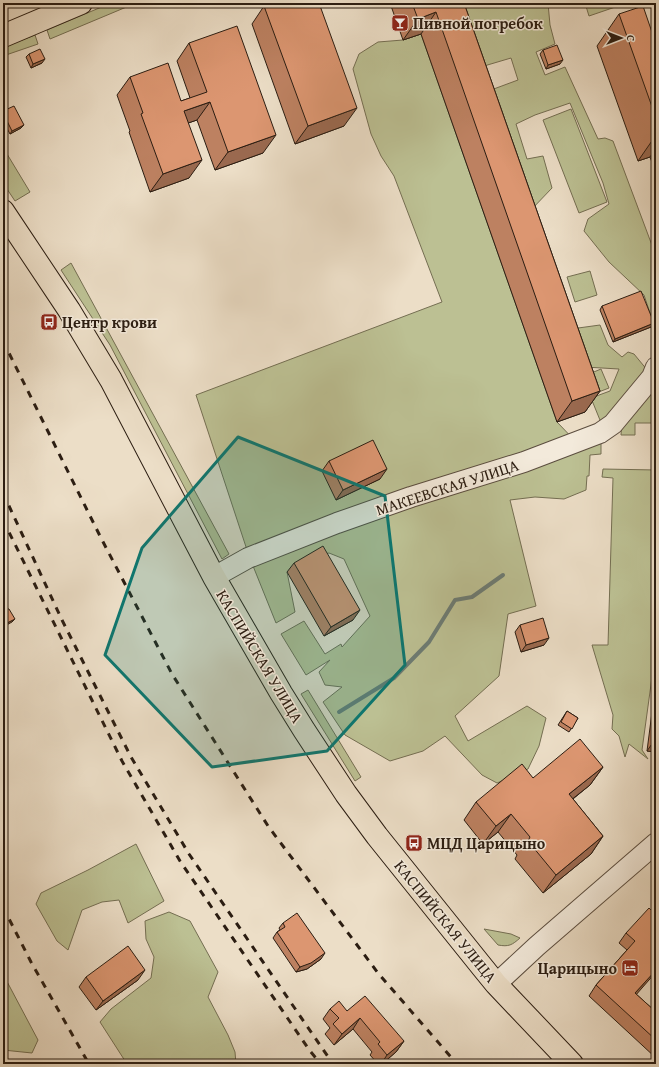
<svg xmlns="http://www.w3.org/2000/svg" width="659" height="1067" viewBox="0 0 659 1067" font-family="'Gentium Book Plus',serif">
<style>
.green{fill:#bcc093;stroke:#746e52}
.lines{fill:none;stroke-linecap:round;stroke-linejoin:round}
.stream{stroke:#6d7c74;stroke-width:4}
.minor-casing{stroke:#5b4d3f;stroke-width:22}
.major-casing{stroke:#2b1d12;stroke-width:24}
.minor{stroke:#f3eadb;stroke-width:20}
.major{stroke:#ecdec7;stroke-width:22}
.rail{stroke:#2b1d12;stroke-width:3;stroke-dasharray:7 7;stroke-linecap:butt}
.wall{fill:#bd8161;stroke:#2b1d12}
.shaded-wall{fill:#9a694f;stroke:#2b1d12}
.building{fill:#dc9671;stroke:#2b1d12}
.marked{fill:#0f766e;fill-opacity:0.2;stroke:#0f766e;stroke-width:3;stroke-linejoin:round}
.labels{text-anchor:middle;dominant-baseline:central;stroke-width:3;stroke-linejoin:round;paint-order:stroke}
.poi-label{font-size:16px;font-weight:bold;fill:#2b1d12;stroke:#f3eadb;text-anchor:start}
.street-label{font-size:16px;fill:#2b1d12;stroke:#f3eadb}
</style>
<rect width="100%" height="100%" fill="#ecdec7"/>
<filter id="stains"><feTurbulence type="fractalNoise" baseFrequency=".005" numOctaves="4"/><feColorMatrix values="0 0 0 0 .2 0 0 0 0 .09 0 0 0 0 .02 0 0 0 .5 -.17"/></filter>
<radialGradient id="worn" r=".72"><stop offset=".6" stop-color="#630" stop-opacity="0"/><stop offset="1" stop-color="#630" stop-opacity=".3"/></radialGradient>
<path class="green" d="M111,3H136L50,39L47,30Z
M436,3H548L550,25L555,44L536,52L545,75L565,67L598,139L605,138L613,141L656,256V324L653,322L644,295L609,262L584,231L588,219L609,204L603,183L570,103L535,115L516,124L527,159L543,156L552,188L530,211L491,90L518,80L511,58L484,66Z
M585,3H627L589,16Z
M421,34L557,422L580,446L601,438V454L590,455L589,476H587L586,490L564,499L535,497L510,500L536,606L508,614L499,676L455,716L468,741L527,706L546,718L539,746L528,769L497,783L482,775L445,736L423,751L390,761L345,735L323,702L342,687L325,685L319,672L330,660L306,675L281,634L304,621L325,654L341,644L342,647L370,616L344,559L329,553L316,556L287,572L295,612L276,623L249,556L196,395L442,302L394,176L381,156L371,134L353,69L359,54L378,42L403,40Z
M35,35L38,44L3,56V47Z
M571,109L607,202L579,213L543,120Z
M3,149H4L30,192L15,201L3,183Z
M71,263L229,554L222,559L110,345L61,270Z
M590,271L597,295L575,302L567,277Z
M600,325L608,345L622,357L628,352L634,354L648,371L602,425L591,398L610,391L619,369L585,367L571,329Z
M601,369L609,388L596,393L589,374Z
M650,387L656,394V423H635V435H621L622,420Z
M603,469L656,470V648L642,750L648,759L629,744L625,757L619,736L612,729L613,715L592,645H608L613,478L602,477Z
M308,690L361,777L355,781L301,694Z
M136,844L164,901L128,923L119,900L102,902L82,910L68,950L57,941L36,904L41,893L88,870Z
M169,912L190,921L218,972L208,997L228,1035L235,1052L236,1064H127L100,1022L111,1009L151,978L154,957L146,939L145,921Z
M484,929L511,934L520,938C512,945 509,947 498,945Z
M3,974L38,1040L32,1053L3,1050Z"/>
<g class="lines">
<path class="stream" d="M339,712L394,678L429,642L455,600L472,597L503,575"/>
<defs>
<path id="minor" d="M214,577L248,558L337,523L411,497L524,462L600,433L613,424L652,377L656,367
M496,984L537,946L656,843"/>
<path id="major" d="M3,36L81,3
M3,211L69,310L111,380L214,577L281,693L304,730L346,794L377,836L483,968L496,984L572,1064"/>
</defs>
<use href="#minor" class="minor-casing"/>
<use href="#major" class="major-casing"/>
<use href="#minor" class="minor"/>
<use href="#major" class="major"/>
<path class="rail" d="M3,341L101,538L172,674L268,826L378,973L457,1064
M3,493L62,620L131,757L189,854L333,1064
M3,520L122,761L180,861L310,1051L321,1064
M3,907L31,962L89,1064"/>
</g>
<path class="wall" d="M390,3H464L600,391L585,412L557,422L421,34L403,40Z
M264,6L344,126L295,144L252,24Z
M619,14L656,44V173L650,157L638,161L597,46Z
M189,43L263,153L215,170L197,120L188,123L189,178L150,192L129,132L130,131L117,95L130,77L181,101L190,98L177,61Z
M543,50L560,64L546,69L540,54Z
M29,54L42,63L31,68L26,57Z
M3,111L21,128L10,134L3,121Z
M602,306L651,327L613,342L600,310Z
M329,461L380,479L336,500L322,471Z
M294,563L353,620L324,636L287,572Z
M520,625L544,645L521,652L515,632Z
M656,681V752L647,751Z
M567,711L578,718L569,732L558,725Z
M603,767L590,785L573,799L603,836L591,854L543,893L515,859L517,855L498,832L483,844L464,820L476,802L533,778Z
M655,914L636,994L656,1012V1058L589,996L596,985L627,950L619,943L626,933Z
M283,923L321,959L307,969L296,972L273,938L277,932L280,930L279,928Z
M86,977L138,980L96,1010L79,987Z
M330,1009L347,1011L404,1041L396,1052L382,1064H378L370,1055L372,1052L353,1029L334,1045L325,1034L330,1028L323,1019Z"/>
<path class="shaded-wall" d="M436,12L421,34L403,40L418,19Z
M45,59L42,63L31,68L33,64Z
M563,60L560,64L546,69L548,65Z
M210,102L197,120L171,129L184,111Z
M357,108L344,126L295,144L308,126Z
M24,125L21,128L10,134L12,131Z
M276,135L263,153L215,170L228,152Z
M656,135V148L650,157L638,161Z
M202,160L189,178L150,192L163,174Z
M654,323L651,327L613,342L615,339Z
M600,391L585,412L557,422L572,401Z
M387,469L380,479L336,500L343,490Z
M360,610L353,620L324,636L331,627Z
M15,619L12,622L3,627V625Z
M549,638L544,645L521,652L526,645Z
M656,738V752L647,751Z
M603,767L590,785L556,812L569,794Z
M511,814L498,832L483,844L496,826Z
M603,836L591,854L543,893L556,875Z
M325,953L321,959L307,969L296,972L300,967Z
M145,970L138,980L96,1010L103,1001Z
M656,970V972L628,1004L635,993Z
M360,1018L353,1029L334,1045L342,1034Z
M404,1041L396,1052L382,1064H381L387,1055Z"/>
<path class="building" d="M274,3H319L357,108L308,126L264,6Z
M412,3H464L600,391L572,401L436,12L418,19Z
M643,6L656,44V118L619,14Z
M237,26L276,135L228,152L210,102L184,111L202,160L163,174L141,114L143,113L130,77L168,63L181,101L207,92L189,43Z
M557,45L563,60L548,65L543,50Z
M40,49L45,59L33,64L29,54Z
M14,106L24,125L12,131L3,113V111Z
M641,291L654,323L615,339L602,306Z
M373,440L387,469L343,490L329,461Z
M323,546L360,610L331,627L294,563Z
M3,608L9,609L15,619L3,625Z
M543,618L549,638L526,645L520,625Z
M567,711L578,718L572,729L561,722Z
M580,739L603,767L569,794L603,836L556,875L528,841L530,837L511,814L496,826L476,802L522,764L533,778Z
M649,908L655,914L656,913V970L635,993L656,1012V1040L596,985L635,941L626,933Z
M297,913L325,953L311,963L300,967L277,932L285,927L283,923Z
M128,946L145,970L103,1001L86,977Z
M365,996L404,1041L387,1055L378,1044L380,1042L360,1018L342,1034L333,1024L339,1018L330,1009L339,1001L347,1011Z"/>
<path class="marked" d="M238,437L385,496L405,665L327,751L212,767L105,655L142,548Z"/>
<defs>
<symbol id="bar-square" viewBox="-11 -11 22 22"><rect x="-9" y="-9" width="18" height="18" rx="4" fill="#8f2418" stroke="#f3eadb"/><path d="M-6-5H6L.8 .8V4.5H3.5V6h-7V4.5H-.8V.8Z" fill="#fff"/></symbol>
<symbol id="bus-square" viewBox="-11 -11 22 22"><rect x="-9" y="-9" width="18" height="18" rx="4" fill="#8f2418" stroke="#f3eadb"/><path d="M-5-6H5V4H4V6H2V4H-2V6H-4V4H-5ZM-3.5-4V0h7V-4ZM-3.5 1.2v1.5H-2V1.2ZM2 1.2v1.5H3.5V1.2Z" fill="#fff"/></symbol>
<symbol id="hotel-square" viewBox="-11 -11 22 22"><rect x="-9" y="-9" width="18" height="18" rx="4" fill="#8f2418" stroke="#f3eadb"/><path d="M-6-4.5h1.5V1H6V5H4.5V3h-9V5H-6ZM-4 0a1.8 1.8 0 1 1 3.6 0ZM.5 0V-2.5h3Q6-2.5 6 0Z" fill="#fff"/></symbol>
</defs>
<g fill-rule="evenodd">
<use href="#bar-square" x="390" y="13" width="20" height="20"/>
<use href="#bus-square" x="39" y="312" width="20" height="20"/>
<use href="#bus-square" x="404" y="833" width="20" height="20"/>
<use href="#hotel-square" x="620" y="958" width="20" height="20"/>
</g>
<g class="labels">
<g class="poi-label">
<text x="413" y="23">Пивной погребок</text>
<text x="62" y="322">Центр крови</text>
<text x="427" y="843">МЦД Царицыно</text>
<text x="617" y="968" text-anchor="end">Царицыно</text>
</g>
<g class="street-label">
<text transform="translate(447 487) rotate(-18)">МАКЕЕВСКАЯ УЛИЦА</text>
<text transform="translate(260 656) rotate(59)">КАСПИЙСКАЯ УЛИЦА</text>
<text transform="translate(446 921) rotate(51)">КАСПИЙСКАЯ УЛИЦА</text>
</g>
</g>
<rect width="659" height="1067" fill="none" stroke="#ecdec7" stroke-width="16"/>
<rect x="4" y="4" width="651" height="1059" fill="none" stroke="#2b1d12" stroke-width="2"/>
<rect x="8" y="8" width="643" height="1051" fill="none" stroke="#2b1d12"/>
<g transform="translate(621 38) rotate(90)" stroke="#f3eadb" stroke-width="3" paint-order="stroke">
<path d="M0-3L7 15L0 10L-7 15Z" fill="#2b1d12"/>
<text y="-6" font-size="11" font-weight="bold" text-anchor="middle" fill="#2b1d12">С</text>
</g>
<rect width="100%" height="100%" filter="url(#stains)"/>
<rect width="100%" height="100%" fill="url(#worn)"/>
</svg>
